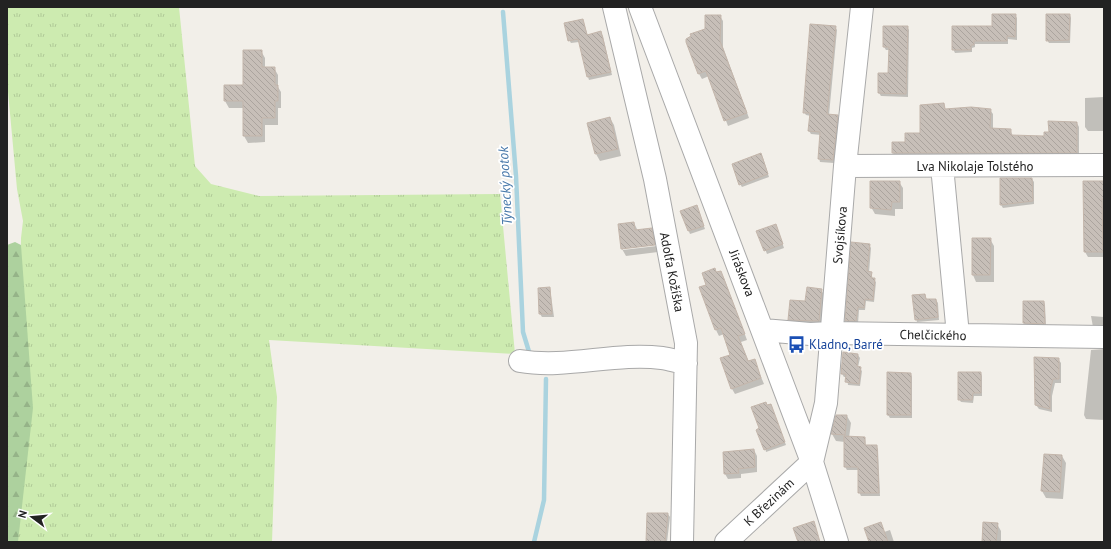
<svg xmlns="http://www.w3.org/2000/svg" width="1111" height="549" viewBox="0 0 1111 549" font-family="'PT Sans',sans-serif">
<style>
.grass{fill:url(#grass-tufts)}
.forest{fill:url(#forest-firs)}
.shadow{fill:#0003}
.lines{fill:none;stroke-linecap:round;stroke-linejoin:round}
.stream{stroke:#aad3df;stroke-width:4.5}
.building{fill:url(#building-back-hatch);stroke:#c4b6ab}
.minor-casing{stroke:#a9a9a9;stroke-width:24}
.minor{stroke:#fff;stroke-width:22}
.labels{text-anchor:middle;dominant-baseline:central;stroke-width:3.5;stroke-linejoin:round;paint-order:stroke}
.street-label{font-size:13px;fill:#222;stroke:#fff}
.transit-label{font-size:13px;fill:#164399;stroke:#fff;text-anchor:start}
.water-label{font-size:14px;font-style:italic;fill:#4a7aab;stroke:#fff}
</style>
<defs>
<pattern id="grass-tufts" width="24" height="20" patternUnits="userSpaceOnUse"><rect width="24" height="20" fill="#cdebb0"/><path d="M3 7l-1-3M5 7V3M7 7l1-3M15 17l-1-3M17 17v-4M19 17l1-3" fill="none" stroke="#b0c997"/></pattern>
<pattern id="forest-firs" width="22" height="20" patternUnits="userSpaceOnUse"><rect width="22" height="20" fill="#add19e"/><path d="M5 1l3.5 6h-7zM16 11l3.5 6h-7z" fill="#95b388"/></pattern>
<pattern id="building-back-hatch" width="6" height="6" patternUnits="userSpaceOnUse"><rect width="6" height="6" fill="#c7bfb8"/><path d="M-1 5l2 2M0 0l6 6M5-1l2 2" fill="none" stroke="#aba49e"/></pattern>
</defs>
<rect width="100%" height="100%" fill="#f2efe9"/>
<path class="grass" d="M7,7H179L195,166L211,184L259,196L500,194L515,354L269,340L277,397L272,542H18L21,238L23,221L17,189L7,81Z"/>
<path class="forest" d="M15,242L21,245L33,408L18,542H7V245Z"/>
<path class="shadow" d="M1015,15L1017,18V40L1008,39V44H975V47L972,48V52L955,53L953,49Z
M1070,15L1071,18L1070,43H1049L1047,40Z
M720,16L723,21V47L749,118L728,126L709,76L702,79L699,74L687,39L706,29Z
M583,20L588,36L601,33L603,36L612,75L589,80L588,77L579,42L571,43L569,40Z
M835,27L837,30L829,115L837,116L839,119L834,163L820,162L819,158L821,135L811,134L809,131L811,116L806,115L804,112Z
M907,27L909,30L908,97L881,96L879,93L889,74L890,50H886L884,47Z
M261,51L265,58V68H274L278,75V87L281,92V108H278V125H265V142L248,143L244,136V108H229L225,101L244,86Z
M1104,97V131H1088L1085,127V98Z
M943,104L946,110H990L993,114V129L1010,130L1013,136L1045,137L1050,133L1077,123L1079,127V157L896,158L893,153V143H906L921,134Z
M610,118L614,125L621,156L600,161L596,154Z
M763,158L769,177L742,187L740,184Z
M1032,179L1034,182V204L1003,208L1001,205Z
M899,182L903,188V209H895V216L875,214L871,207Z
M1104,182V257H1088L1085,252Z
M698,210L705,229L690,234L681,212Z
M634,223L638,231L651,229L657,244L623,248V250L657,246L658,252L626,256L622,249Z
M777,228L784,248L767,254L758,231Z
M990,239L994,246V282H976L973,275Z
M869,245L871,248L869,273H871L873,279L876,282L874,302L866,301L865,310H859L858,324H848L846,320Z
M715,269L717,273L720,272L724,278L747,340L741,342L749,362L754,360L764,384L735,394L732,389L731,355L724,334L719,336L716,330L707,286Z
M550,288L554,317H542L540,314L539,289Z
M821,290L825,296L822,327L793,326L789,319Z
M925,295L927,300H936L938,303L939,320L917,322L916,319Z
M1024,302H1044L1045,305L1046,326H1025L1024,323Z
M1091,316L1104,317V328L1093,327Z
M1104,349V420L1086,419L1084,415L1091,350Z
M858,355L860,358L858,367L862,371L860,386L848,385L847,377H844L842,374Z
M1058,359L1061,363V383H1055L1052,396V412L1039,409L1036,405Z
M981,373L982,376V396H974L973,403L961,402L959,399Z
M911,374L912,377V418H890L888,415Z
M771,405L786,445L766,452L761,429L767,406Z
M837,416H847L851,423L849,438H865L866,446H876L878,449L880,496H861L859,492V470H847L845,467V442L836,441L832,434Z
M754,450L757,456V472L741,474V478L728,479L725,474Z
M1062,456L1066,463L1063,499L1046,498L1042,491Z
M668,514L670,517L667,542H647Z
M997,524L1001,531V542H983Z
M890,530L894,542H870L884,532Z"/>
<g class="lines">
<path class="stream" d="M503,12L516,176L523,332L530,355
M534,542L544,500L546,379"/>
</g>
<path class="building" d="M992,14H1016L1015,37L1007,36V41H974V45H971V50H952V26H992Z
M1046,14H1070L1069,40L1046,41Z
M705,15H721L720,41L747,113L724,121L706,71L698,74L686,42V39L691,36L690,34L705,29Z
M583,19L587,35L601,31L611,72L587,77L578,39L568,41L564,23Z
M810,24L836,26L827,114L838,115L833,160L818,159L820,132L808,131L810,113H803Z
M883,26H908L906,94L878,93V73H888L889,47H883Z
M243,50H262V67H275V85H278V101H275V118H262V136H243V101H224V85H243Z
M944,103L945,109L971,107L991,109L990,128L1011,129V135L1044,136V132H1049L1048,121L1077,122V153H892V142H905V133H920V105Z
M610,117L618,149L595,154L587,123Z
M761,153L768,174L739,185L732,164Z
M1000,178H1032L1033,201L1000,205Z
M870,181H900V202H892L891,210L870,208Z
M1083,181H1104V199H1102L1103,252H1084Z
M697,205L704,226L688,231L680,211Z
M634,222L635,230L652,228L655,245L621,249L618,224Z
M776,224L783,244L764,251L756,231Z
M972,238H991L990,275H972Z
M851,242L870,244L867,271L872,272L871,278H875L873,300L865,299L864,308L858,307L856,321H845Z
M715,268L716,272L721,271L745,334L738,336L748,361L755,359L761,378L731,389L720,358L730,355L721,328L715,330L699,287L706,285L702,273Z
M550,287L552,314H539L538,288Z
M807,287L822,289L819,321L788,320L790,300L805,301Z
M925,294L926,299H936L938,317L915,320L912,295Z
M1023,301H1044L1045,324L1023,323Z
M843,352L858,354L857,366L861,367L859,384L845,382L846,374H841Z
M1034,357L1059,358V379H1053L1050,391V409L1035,405Z
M887,372L911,373V415H887Z
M958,372H981V393H973L972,400H958Z
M766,402L767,405L771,404L785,442L764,450L756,430L759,428L751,407Z
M836,415H847L845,435L831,434Z
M844,436L865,437V445H877L879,493H858V467H844Z
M754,449L755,467L738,469L739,473L724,474L723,452Z
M1044,454L1062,455L1060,492L1041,491Z
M647,513H668L665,542H646Z
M814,521L820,542H798L793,528Z
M881,522L888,542H869L864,528Z
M983,522L998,523L996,542H982Z"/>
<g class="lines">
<defs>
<path id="minor" d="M614,7L655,179L686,343L682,542
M640,7L812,462L837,542
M845,166L1104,165
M942,166L958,335
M763,330L810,334L831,333L1104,337
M520,361C567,369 615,352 662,358C670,359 678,362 686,363
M726,542L812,462L826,403L845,166L862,7"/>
</defs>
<use href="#minor" class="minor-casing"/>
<use href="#minor" class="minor"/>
</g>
<defs>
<symbol id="bus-bare" viewBox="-9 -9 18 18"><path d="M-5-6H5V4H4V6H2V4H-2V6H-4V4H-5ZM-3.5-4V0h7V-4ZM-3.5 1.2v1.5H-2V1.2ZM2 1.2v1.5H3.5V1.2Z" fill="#1a4fb4" stroke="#fff" stroke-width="2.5" paint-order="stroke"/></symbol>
</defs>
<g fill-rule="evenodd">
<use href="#bus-bare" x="784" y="332" width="25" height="25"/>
</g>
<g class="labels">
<g class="street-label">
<text x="975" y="166">Lva Nikolaje Tolstého</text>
<text transform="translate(840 235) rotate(-85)">Svojsíkova</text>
<text transform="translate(672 272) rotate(79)">Adolfa Kožíška</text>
<text transform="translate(742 273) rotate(69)">Jiráskova</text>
<text transform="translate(933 335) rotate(1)">Chelčického</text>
<text transform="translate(769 502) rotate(-43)">K Březinám</text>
</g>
<g class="transit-label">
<text x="809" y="344">Kladno, Barré</text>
</g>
<g class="water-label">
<text transform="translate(505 186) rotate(-93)">Týnecký potok</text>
</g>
</g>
<rect width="1111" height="549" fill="none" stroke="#222222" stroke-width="16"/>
<g transform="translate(32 517) rotate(286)" stroke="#ffffff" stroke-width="3" paint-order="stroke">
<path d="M0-3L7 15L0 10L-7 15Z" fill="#222222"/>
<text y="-6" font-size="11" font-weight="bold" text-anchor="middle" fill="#222222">N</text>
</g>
</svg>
